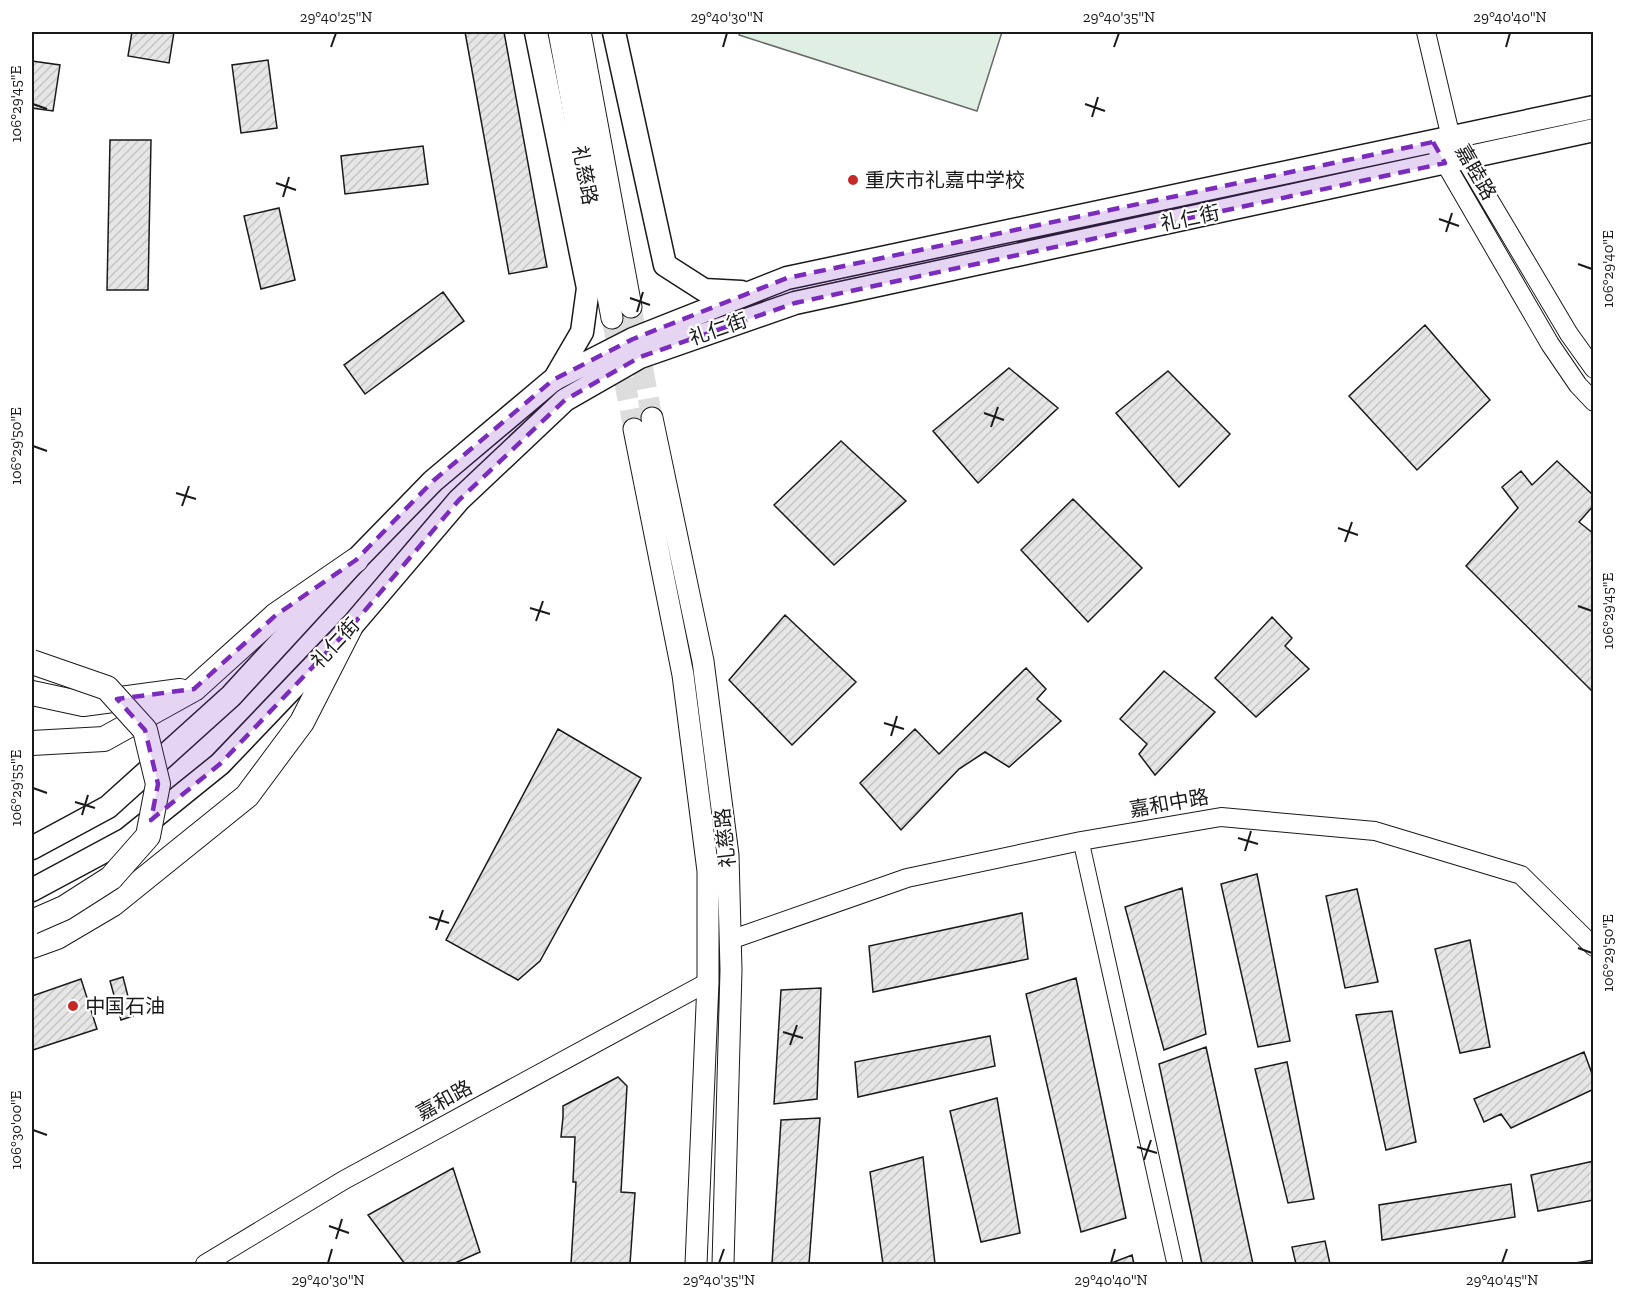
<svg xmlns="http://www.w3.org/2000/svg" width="1625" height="1296" viewBox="0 0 1625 1296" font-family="'Zilla Slab','Noto Sans SC',serif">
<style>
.grass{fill:#e0efe3;stroke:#6a6a6a;stroke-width:1.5}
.building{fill:url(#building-hatch);stroke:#1a1a1a;stroke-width:1.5}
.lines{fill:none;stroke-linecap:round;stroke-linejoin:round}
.secondary-tunnel{stroke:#ddd;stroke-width:21;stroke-dasharray:21 10;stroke-linecap:butt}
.minor-casing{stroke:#1a1a1a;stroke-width:17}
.tertiary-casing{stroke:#1a1a1a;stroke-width:20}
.secondary-casing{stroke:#1a1a1a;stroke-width:23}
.primary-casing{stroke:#1a1a1a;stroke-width:25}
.trunk-casing{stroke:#1a1a1a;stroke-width:26}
.minor{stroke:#fff;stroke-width:15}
.tertiary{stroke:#fff;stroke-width:18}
.secondary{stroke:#fff;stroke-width:21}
.primary{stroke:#fff;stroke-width:22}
.trunk{stroke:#fff;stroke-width:24}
.trunk-bridge-casing{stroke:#1a1a1a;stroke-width:26;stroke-linecap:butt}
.trunk-bridge{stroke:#fff;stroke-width:24}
.marked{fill:#7b2cbf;fill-opacity:0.2;stroke:#7b2cbf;stroke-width:4.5;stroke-dasharray:12 8;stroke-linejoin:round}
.ticks{fill:none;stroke:#1a1a1a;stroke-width:2}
.poi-dot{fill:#c62828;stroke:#fff;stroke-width:2}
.labels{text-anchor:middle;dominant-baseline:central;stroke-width:4.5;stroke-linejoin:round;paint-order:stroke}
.street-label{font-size:20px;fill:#1a1a1a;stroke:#fff}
.poi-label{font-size:20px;fill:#1a1a1a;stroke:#fff;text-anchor:start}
.neatline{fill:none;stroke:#1a1a1a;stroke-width:2}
.ticks-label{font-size:15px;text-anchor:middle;fill:#1a1a1a}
</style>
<defs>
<pattern id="building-hatch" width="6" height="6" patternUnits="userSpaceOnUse" patternTransform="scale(1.5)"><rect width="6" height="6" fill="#e6e6e6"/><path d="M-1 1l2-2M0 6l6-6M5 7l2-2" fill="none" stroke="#c5c5c5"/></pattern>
</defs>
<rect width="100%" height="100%" fill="#fff"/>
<path class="grass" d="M740,32H1002L977,111L739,35Z"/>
<path class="building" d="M132,32H174L169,63L128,56Z
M465,32H504L547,267L509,274Z
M268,60L277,128L241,133L232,65Z
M32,61L60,65L53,111L32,108Z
M110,140H151L148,290H107Z
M423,146L428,184L345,194L341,156Z
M279,208L295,280L261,289L244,216Z
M443,292L464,321L365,394L344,365Z
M1425,325L1490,400L1417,470L1349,396Z
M1009,368L1058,408L978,483L933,431Z
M1168,371L1230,434L1179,487L1116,413Z
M841,441L906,501L834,565L774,505Z
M1557,461L1594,496V505L1579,522L1594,534V693L1466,566L1518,508L1502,487L1521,471L1532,485Z
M1073,499L1142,568L1088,622L1021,550Z
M785,615L856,682L792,745L729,680Z
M1272,617L1292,638L1285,646L1309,669L1256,717L1215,678Z
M1026,668L1046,689L1037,699L1061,721L1009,767L985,752L959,769L901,830L860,783L915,729L939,754Z
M1164,671L1215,712L1155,775L1139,754L1147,744L1120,719Z
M558,729L641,778L540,961L518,980L446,940Z
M1257,874L1290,1041L1258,1047L1221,884Z
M1182,888L1206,1034L1164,1050L1125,907Z
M1357,889L1378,982L1345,988L1326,896Z
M1022,913L1028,959L873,992L869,946Z
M1470,940L1490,1047L1460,1053L1435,949Z
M123,977L133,1016L121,1020L110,981Z
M1076,978L1126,1218L1081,1232L1026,994Z
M81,979L97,1029L33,1050L32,1045V996Z
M821,988L817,1099L774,1104L781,990Z
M1392,1011L1416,1142L1386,1150L1356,1015Z
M990,1036L995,1066L858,1097L855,1062Z
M1206,1047L1253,1264H1202L1159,1064Z
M1584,1052L1594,1079V1089L1511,1128L1501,1114L1484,1122L1474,1099Z
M1287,1062L1314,1199L1288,1203L1255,1069Z
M618,1077L627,1086L621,1192L635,1193L630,1264H571L576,1182H573L575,1137H561L563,1117V1106Z
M997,1098L1020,1233L981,1242L950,1111Z
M820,1118L809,1264H772L781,1120Z
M923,1157L935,1264H883L870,1172Z
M1594,1161V1200L1538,1211L1531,1175Z
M453,1168L480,1252L453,1264H405L368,1215Z
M1511,1184L1515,1217L1382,1240L1379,1205Z
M1325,1241L1330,1264H1296L1292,1247Z
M1132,1255L1134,1264H1109Z
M1594,1260V1264H1569Z"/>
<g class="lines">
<path class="secondary-tunnel" d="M631,307L652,418
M612,318L634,429"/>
<defs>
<path id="minor" d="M1081,841L1175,1264"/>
<path id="tertiary" d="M1426,32L1451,138L1458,148
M1438,151L1550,344L1578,385L1594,402
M1455,151L1465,159L1569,334L1594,369
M730,940L907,878L1081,841L1221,817L1375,831L1521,875L1594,947
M205,1264L344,1180L708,982"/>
<path id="secondary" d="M559,32L612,318
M580,32L631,307
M652,418L703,661L728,855L731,970L723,1264
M634,429L683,675L708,871V982L696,1264"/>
<path id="primary" d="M536,32L588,288L582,332L554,380
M614,32L665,265L704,290L741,292
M32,848L108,807L231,696L356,560L433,481L553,380L633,339L787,278L1594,107
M32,890L127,839L220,764L350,628L459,500L565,400L640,357L795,303L1594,130"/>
<path id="trunk" d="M32,693L83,704L180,691
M32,743L104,739L194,689L276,615L356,560
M32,946L57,937L113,904L247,796L302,722L350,628"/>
</defs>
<use href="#minor" class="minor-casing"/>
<use href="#tertiary" class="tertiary-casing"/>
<use href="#secondary" class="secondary-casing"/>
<use href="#primary" class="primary-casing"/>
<use href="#trunk" class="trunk-casing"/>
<use href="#minor" class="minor"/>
<use href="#tertiary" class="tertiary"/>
<use href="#secondary" class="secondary"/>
<use href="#primary" class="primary"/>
<use href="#trunk" class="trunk"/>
<defs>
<path id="trunk-bridge" d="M32,662L107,688L145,730L158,784L148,836L111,878L64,908L32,922"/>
</defs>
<use href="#trunk-bridge" class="trunk-bridge-casing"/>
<use href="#trunk-bridge" class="trunk-bridge"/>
</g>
<path class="marked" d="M1433,142L1445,163L795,303L640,357L565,400L459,500L350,628L220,764L151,820L158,784L145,730L117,699L194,689L276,615L356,560L433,481L553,380L633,339L787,278Z"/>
<path class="ticks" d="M331,47L336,33M723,47L727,33M1114,47L1119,33M1506,47L1510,33M33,104L47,109M1085,104L1105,111M1092,117L1098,97M276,183L296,190M283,197L289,177M1439,219L1459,226M1446,232L1452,213M1578,264L1592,269M630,298L650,305M637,312L643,292M984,413L1004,420M991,427L998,407M33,446L47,451M176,493L196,499M182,506L189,486M1338,528L1358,535M1345,542L1352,522M1578,606L1592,611M530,608L550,614M536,621L543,601M884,723L904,729M891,736L897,716M33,788L47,793M75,802L95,808M82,815L88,795M1238,838L1258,844M1245,851L1251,831M429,917L449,923M436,930L443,910M1578,948L1592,953M783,1032L803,1038M790,1045L797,1025M33,1130L47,1135M1137,1147L1157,1153M1144,1160L1151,1140M329,1226L349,1233M336,1239L342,1219M328,1263L332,1249M719,1263L724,1249M1111,1263L1115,1249M1502,1263L1507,1249"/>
<g class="poi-dot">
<circle cx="853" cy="180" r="6"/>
<circle cx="73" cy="1006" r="6"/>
</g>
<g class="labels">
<g class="street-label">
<text transform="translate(1476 172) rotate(60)">嘉睦路</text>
<text transform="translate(585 175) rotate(79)">礼慈路</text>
<text transform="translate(1190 218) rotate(-12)">礼仁街</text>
<text transform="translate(718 329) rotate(-19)">礼仁街</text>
<text transform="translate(335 643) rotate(-47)">礼仁街</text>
<text transform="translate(1169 803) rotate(-10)">嘉和中路</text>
<text transform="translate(725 838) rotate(-96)">礼慈路</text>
<text transform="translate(444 1100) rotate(-29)">嘉和路</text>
</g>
<g class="poi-label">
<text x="865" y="180">重庆市礼嘉中学校</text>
<text x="85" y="1006">中国石油</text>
</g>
</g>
<rect width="1625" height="1296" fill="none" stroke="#ffffff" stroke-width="66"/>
<rect x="33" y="33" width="1559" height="1230" class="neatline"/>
<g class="ticks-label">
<text x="336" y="22">29°40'25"N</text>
<text x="727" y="22">29°40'30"N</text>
<text x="1119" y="22">29°40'35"N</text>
<text x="1510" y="22">29°40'40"N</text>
<text transform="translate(16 104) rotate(-90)" y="5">106°29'45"E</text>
<text transform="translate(1608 269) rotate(-90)" y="5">106°29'40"E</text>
<text transform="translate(16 446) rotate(-90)" y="5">106°29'50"E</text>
<text transform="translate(1608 611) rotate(-90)" y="5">106°29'45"E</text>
<text transform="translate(16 788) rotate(-90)" y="5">106°29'55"E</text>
<text transform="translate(1608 953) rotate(-90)" y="5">106°29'50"E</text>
<text transform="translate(16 1130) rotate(-90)" y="5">106°30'00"E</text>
<text x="328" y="1285">29°40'30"N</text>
<text x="719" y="1285">29°40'35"N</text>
<text x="1111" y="1285">29°40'40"N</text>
<text x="1502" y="1285">29°40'45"N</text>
</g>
</svg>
